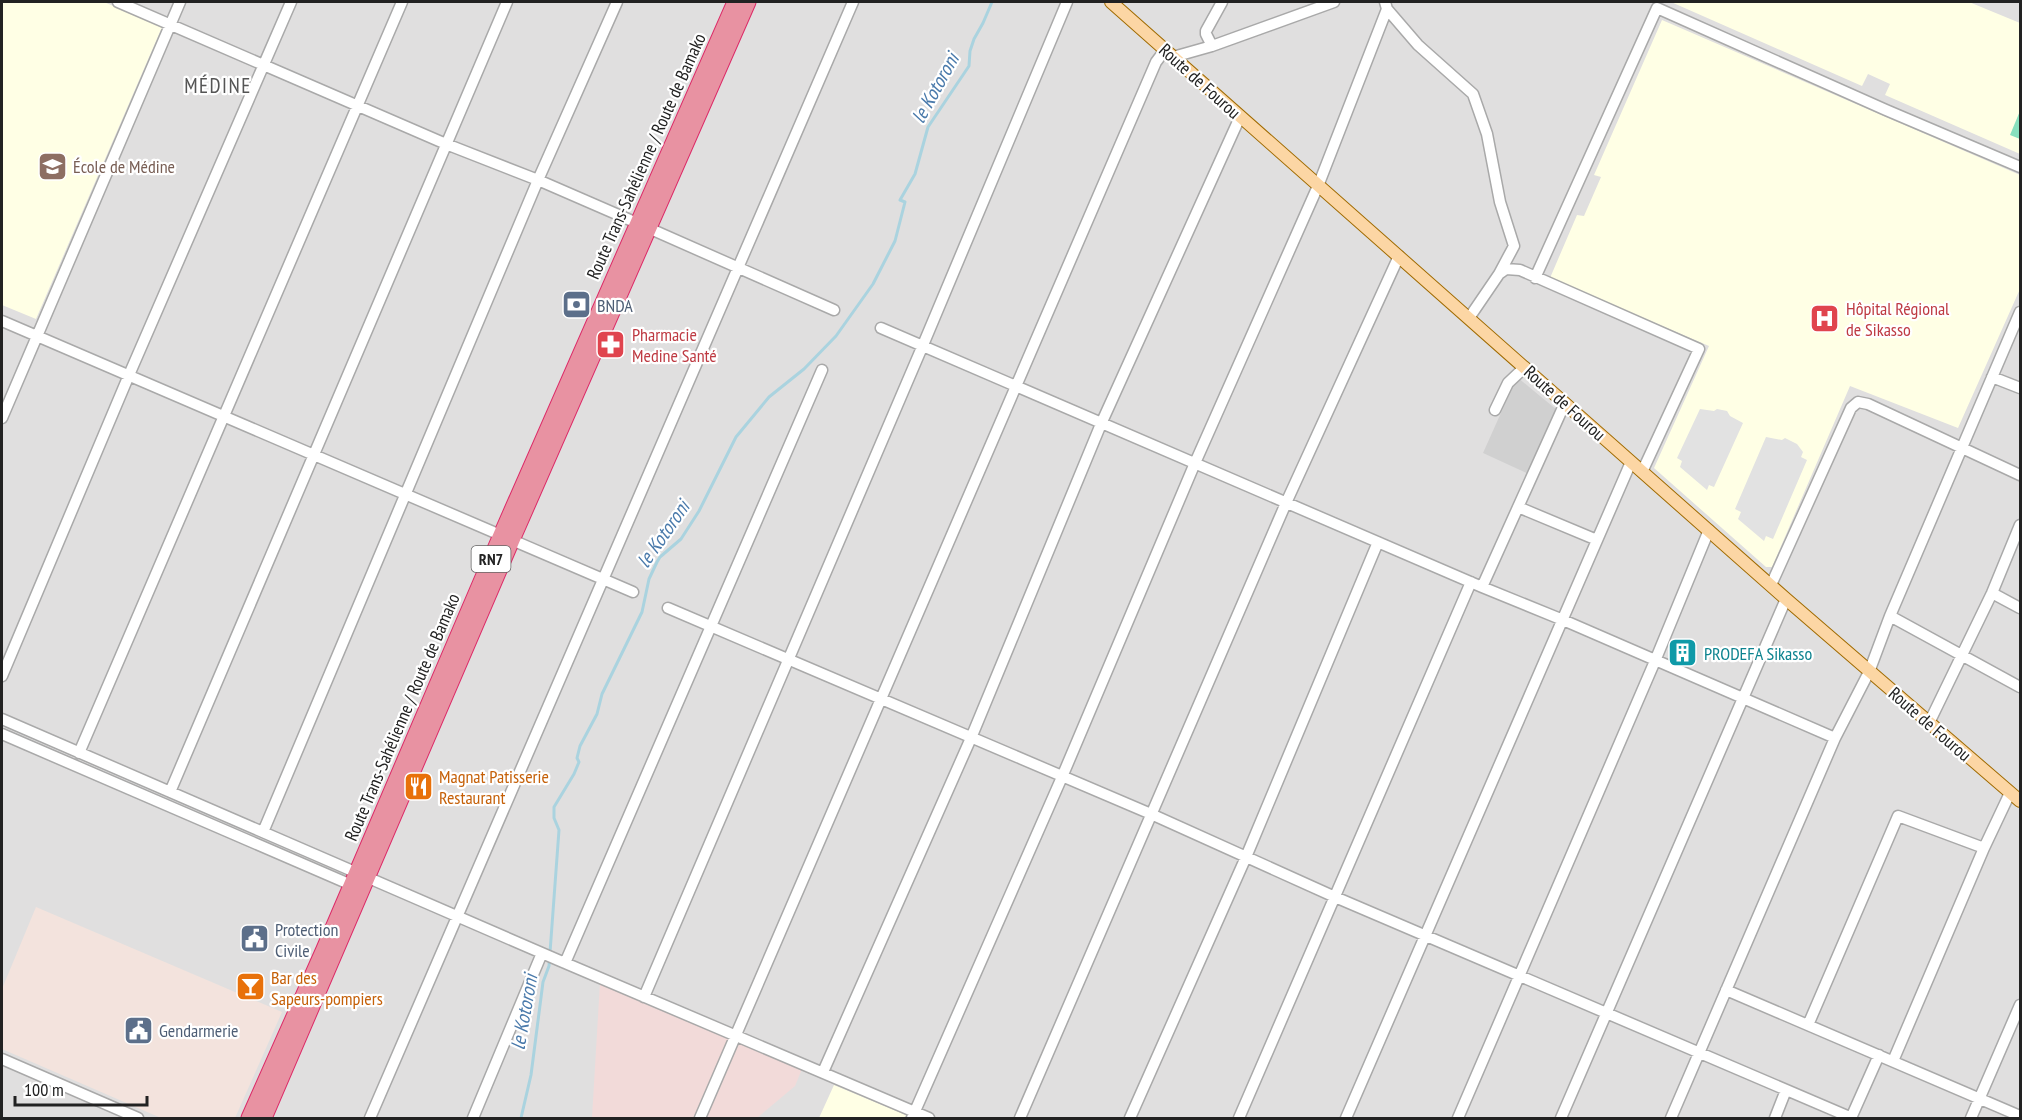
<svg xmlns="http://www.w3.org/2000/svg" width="2022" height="1120" viewBox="0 0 2022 1120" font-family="'PT Sans Narrow',sans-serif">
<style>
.residential{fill:#e0dfdf}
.commercial{fill:#f2dad9}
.education{fill:#ffffe5}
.religious{fill:#d0d0d0}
.military{fill:#f3e3dd}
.pitch{fill:#88e0be}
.parking{fill:#e2e2e2}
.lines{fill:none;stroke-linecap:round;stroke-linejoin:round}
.stream{stroke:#aad3df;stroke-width:3}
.minor-casing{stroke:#a9a9a9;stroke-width:13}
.major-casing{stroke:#a06b00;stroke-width:14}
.highway-casing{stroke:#dc2a67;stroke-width:17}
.minor{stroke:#fff;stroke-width:10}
.major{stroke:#fcd6a4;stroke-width:12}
.highway{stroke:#e892a2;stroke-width:15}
.labels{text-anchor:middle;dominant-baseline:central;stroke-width:4.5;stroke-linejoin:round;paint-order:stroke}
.shield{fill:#fff;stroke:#646464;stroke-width:1.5}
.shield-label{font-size:16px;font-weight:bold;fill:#222}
.street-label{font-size:18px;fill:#222;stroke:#fff}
.education-label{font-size:18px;fill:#785e54;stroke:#fff;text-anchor:start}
.service-label{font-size:18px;fill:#4e5e75;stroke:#fff;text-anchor:start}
.health-label{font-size:18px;fill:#be3a42;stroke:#fff;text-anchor:start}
.culture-label{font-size:18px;fill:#0d838f;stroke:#fff;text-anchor:start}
.food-label{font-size:18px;fill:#c56008;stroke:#fff;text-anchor:start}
.water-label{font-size:20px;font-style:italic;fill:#4a7aab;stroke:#fff}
.quarter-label{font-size:21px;letter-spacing:1.5px;fill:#555;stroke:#fff}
</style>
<rect width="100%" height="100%" fill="#f2efe9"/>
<path class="residential" d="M2,2H2020V1118H2Z"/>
<path class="commercial" d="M600,983L802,1069L795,1086L757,1118H592Z"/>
<path class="education" d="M2,2H104L162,27L36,319L2,305Z
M1671,2H1969L2020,23V154L1885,95L1890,84L1868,74L1862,86Z
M1662,20L2020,175V289L1958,428L1850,386L1772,567H1766L1654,468L1709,346L1550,278L1577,215L1584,216L1601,177L1594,175Z
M834,1085L906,1115L904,1118H819Z"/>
<path class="religious" d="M1517,377L1557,410L1529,474L1483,453Z"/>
<path class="military" d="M36,907L282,1012L235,1118H161L2,1049V989Z"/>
<path class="pitch" d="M2020,111V139L2010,135Z"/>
<path class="parking" d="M1700,409L1714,411L1717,409L1727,411L1730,416L1743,423L1714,487L1709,485L1707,490L1680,467L1682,461L1677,458Z
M1766,437L1782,440L1785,438L1797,444L1803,452L1801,457L1807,460L1773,539L1766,536L1764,541L1738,519L1741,512L1735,509Z"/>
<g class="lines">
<path class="stream" d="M521,1118L531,1075L543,982L549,966L559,830L554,818V807L574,774L579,762L577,758L580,746L597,714L602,694L642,612L649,579L657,562L660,557L681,539L699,511L736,437L769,397L804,369L836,336L873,284L895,241L905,202L900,200L915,174L928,127L969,66L970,51L974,39L983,23L992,2"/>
<defs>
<path id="minor" d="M118,2L446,144L538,180L637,223L834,310
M1387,9L1418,45L1473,94L1487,134L1500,202L1514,246L1499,274
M1212,46L1206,34V31L1222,2
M1173,57L1212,46L1334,2
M1535,278L1657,8L1886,110L2020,167
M1469,318L1499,274L1506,269L1520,270L1699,349L1642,472
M2,321L633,592
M881,328L1482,587L1563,620L1835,738
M1992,377L2020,388
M1495,410L1508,383L1525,367
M2,418L180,2
M1518,507L1597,540
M1771,585L1851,408L1858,402L1868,404L2020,475
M1482,587L1565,403
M1992,593L2020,608
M668,608L1151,814L1335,897L1852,1118
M1890,616L2020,687
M2,676L129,375L291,2
M2,719L558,960L929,1118
M1929,723L1992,593L2020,525
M2,734L356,887
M79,753L402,2
M170,792L507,2
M263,832L538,180L617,2
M565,963L822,370
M1726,990L2020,1116
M644,997L923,345L1067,2
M1808,1025L1898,816L1984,848
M2,1059L138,1118
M1893,1061L1984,848L2010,793
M823,1072L971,738L1101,424L1240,117
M370,1118L853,2
M473,1118L542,953
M700,1118L1156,62L1165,50
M912,1118L1062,777L1195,463L1318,186L1387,9L1385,2
M1020,1118L1286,503L1399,256
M1130,1118L1246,857L1378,542
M1239,1118L1471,582
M1346,1118L1631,462
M1458,1118L1655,661L1709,530
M1561,1118L1786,599
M1671,1118L1835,738L1869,672L1890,616L2020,312
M1775,1118L1786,1090
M1851,1118L1879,1055
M1971,1118L2020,1005"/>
<path id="major" d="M1111,2L1786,599L2020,801"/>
<path id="highway" d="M249,1118L324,949L501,535L735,2
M264,1118L512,540L748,2"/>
</defs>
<use href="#minor" class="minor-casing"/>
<use href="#major" class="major-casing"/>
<use href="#highway" class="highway-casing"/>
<use href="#minor" class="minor"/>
<use href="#major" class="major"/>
<use href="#highway" class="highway"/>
</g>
<defs>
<symbol id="school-square" viewBox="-11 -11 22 22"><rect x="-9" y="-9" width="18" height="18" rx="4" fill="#8d6e63" stroke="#fff"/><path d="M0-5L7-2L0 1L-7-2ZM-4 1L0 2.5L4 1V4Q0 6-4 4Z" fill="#fff"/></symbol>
<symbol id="bank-square" viewBox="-11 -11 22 22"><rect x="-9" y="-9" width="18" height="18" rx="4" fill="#5c6f8a" stroke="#fff"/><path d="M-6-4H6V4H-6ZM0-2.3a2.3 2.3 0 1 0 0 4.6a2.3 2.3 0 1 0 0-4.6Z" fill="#fff"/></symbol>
<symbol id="hospital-square" viewBox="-11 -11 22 22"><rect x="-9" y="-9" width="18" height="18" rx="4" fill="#e0444e" stroke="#fff"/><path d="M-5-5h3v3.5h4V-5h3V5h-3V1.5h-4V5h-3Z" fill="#fff"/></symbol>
<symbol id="pharmacy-square" viewBox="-11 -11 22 22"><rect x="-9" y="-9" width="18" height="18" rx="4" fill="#e0444e" stroke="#fff"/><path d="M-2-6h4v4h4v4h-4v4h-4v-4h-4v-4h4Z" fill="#fff"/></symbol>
<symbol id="building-square" viewBox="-11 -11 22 22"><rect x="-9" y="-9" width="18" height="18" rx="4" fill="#0f9aa8" stroke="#fff"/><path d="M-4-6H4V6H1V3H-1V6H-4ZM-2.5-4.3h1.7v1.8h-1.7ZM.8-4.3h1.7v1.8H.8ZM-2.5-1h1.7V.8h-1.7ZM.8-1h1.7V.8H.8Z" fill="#fff"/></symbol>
<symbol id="restaurant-square" viewBox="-11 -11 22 22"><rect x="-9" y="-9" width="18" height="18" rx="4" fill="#e8710a" stroke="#fff"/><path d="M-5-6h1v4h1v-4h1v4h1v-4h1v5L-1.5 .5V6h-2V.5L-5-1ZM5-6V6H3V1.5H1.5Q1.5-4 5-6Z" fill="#fff"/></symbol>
<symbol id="civic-square" viewBox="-11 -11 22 22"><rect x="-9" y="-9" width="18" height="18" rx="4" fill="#5c6f8a" stroke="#fff"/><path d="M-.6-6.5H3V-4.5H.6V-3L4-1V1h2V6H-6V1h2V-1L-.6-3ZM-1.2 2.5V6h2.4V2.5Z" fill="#fff"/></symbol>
<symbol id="bar-square" viewBox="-11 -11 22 22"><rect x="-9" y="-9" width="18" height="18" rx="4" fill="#e8710a" stroke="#fff"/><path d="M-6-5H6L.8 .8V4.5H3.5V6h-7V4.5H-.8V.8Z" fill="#fff"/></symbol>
</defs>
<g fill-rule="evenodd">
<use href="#school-square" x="36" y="150" width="33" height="33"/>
<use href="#bank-square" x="560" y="288" width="33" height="33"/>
<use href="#hospital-square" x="1808" y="302" width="33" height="33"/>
<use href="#pharmacy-square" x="594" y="328" width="33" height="33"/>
<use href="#building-square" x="1666" y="636" width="33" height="33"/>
<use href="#restaurant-square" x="402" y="770" width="33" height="33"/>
<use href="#civic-square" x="238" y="922" width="33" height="33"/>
<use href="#bar-square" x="234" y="970" width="33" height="33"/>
<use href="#civic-square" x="122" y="1014" width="33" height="33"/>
</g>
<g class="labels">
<rect class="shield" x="471.5" y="546" width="39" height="26" rx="4.5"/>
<g class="shield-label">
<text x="491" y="559">RN7</text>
</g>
<g class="street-label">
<text transform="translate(1200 81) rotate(42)">Route de Fourou</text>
<text transform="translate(646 156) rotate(-66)">Route Trans-Sahélienne / Route de Bamako</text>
<text transform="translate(1565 403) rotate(42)">Route de Fourou</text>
<text transform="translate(402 717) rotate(-67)">Route Trans-Sahélienne / Route de Bamako</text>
<text transform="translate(1930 724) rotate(41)">Route de Fourou</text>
</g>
<g class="education-label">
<text x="73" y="166">École de Médine</text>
</g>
<g class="service-label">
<text x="597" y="305">BNDA</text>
<text x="275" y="929">Protection<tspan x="275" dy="21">Civile</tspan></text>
<text x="159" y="1030">Gendarmerie</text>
</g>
<g class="health-label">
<text x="1846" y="308">Hôpital Régional<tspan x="1846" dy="21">de Sikasso</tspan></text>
<text x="632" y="334">Pharmacie<tspan x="632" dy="21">Medine Santé</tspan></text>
</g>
<g class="culture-label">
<text x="1704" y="653">PRODEFA Sikasso</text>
</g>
<g class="food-label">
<text x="439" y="776">Magnat Patisserie<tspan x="439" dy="21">Restaurant</tspan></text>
<text x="271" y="977">Bar des<tspan x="271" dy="21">Sapeurs-pompiers</tspan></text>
</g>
<g class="water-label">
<text transform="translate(935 88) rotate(-61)">le Kotoroni</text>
<text transform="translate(663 534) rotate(-55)">le Kotoroni</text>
<text transform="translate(524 1012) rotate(-80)">le Kotoroni</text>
</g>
<g class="quarter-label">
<text x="218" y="85">MÉDINE</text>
</g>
</g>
<rect width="2022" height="1120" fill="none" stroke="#222222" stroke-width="6"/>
<path d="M15 1096v9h132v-9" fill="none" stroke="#222222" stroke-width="3"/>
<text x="24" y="1096" font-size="18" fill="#222222" stroke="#ffffff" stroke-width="4.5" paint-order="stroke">100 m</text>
</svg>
